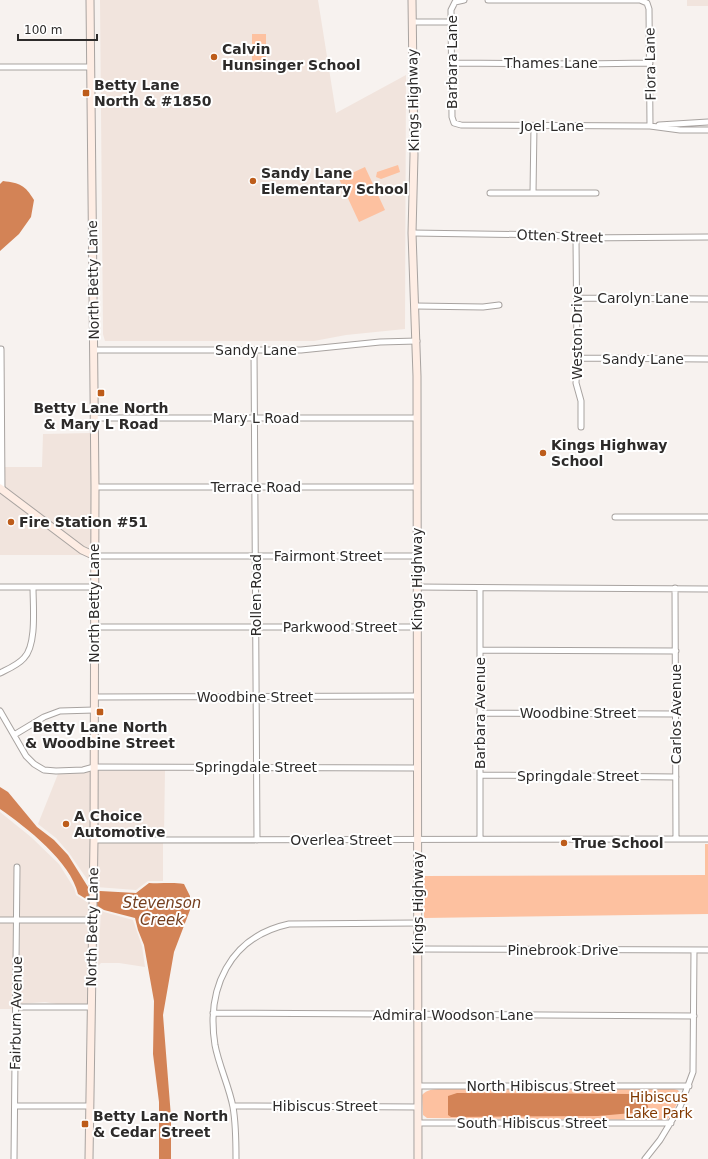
<svg xmlns="http://www.w3.org/2000/svg" width="708" height="1159" viewBox="0 0 708 1159" font-family="'DejaVu Sans',sans-serif">
<style>
.built{fill:#f1e4dd}
.green{fill:#fdc1a0}
.water{fill:#d38356}
.lines{fill:none;stroke-linecap:round;stroke-linejoin:round}
.street-casing{stroke:#a8a3a0;stroke-width:7}
.secondary-casing{stroke:#a8a3a0;stroke-width:9}
.street{stroke:#fff;stroke-width:5}
.secondary{stroke:#feede4;stroke-width:7}
.poi-dot{fill:#bd5c1a;stroke:#fff;stroke-width:1.5}
.labels{text-anchor:middle;dominant-baseline:central;stroke-width:4;stroke-linejoin:round;paint-order:stroke}
.poi-label{font-size:14px;font-weight:bold;fill:#2d2b2a;stroke:#fff;text-anchor:start}
.street-label{font-size:14px;fill:#2d2b2a;stroke:#fff}
.park-label{font-size:14px;fill:#813800;stroke:#fff}
.water-label{font-size:15px;font-style:italic;fill:#743e1e;stroke:#fff}
</style>
<rect width="100%" height="100%" fill="#f7f2ef"/>
<path class="built" d="M100,0H318L336,113L406,75L405,329L346,335L314,341H105L103,334Z
M687,0H708V6H687Z
M92,433V552L84,547L5,488V467H42L43,434Z
M0,493H1L86,555H0Z
M165,770L164,836H97V771Z
M91,771V885L69,853L56,838L38,824L58,774L83,773Z
M0,812L31,837L59,864L74,888L76,895L90,904V917H20L19,864H14V917H0Z
M97,843H163V881H148L136,890L96,887Z
M101,910L104,912L133,920L142,946L145,967L119,963H101L98,966Z
M0,923H14V1009H0Z
M20,923H90L88,1004L63,1005L45,1002L19,1004Z"/>
<path class="green" d="M252,34H266V63H252Z
M398,165L400,172L381,179L376,177L377,172Z
M365,167L385,210L359,222L339,179Z
M705,844H708V914L424,918V876L705,875Z
M446,1089H674L678,1090L681,1096L670,1117L666,1120L427,1118L423,1115L422,1095C428,1088 438,1089 446,1089Z"/>
<path class="water" d="M3,181C20,183 25,185 34,200L31,217L19,234L0,251V184Z
M0,787L8,792L37,827L54,840L68,855L88,887L100,891L136,893L149,883C161,884 172,882 184,884L190,896V910L174,952L163,1015L171,1117V1159H159V1102L153,1054L154,1001L144,945L138,930L135,918L104,910L78,894C71,862 26,827 0,809Z
M457,1093L630,1094C639,1096 644,1098 648,1106V1109L643,1112L598,1116L451,1117L448,1115V1096Z"/>
<g class="lines">
<defs>
<path id="street" d="M464,0L455,2L451,10L452,117L454,123L461,125L650,126L680,130H708
M488,0H640L647,3L649,9L650,126
M412,22H451
M452,63L583,64L650,63
M0,67H90
M659,125L708,122
M490,193H596
M533,193L534,126
M412,233L554,235L576,238L708,237
M576,238L577,358L576,383L581,401V427
M577,298L708,299
M416,306L483,307L499,305
M1,349L2,490
M94,350H301L380,342L417,341
M254,350L257,840
M577,358L708,359
M95,418H416
M95,487H416
M615,517H708
M95,556H417
M0,587H95
M417,587L708,589
M480,588V838
M675,588L676,839
M94,627H417
M480,650L676,651
M0,673C8,669 18,665 24,658C37,645 33,606 33,587
M94,697L417,696
M0,711L26,756L34,764L44,770L56,771L83,770L94,767L418,768
M480,713L676,714
M14,735L44,717L60,711L94,710
M480,775L676,777
M94,840L708,839
M0,920H93
M417,949L708,950
M16,1007C41,1007 66,1007 91,1007
M213,1013L694,1016
M418,1086H689
M15,1106H90
M233,1106L418,1107
M418,1123H671
M14,1159L17,867
M236,1159C236,1142 236,1124 233,1107C229,1086 219,1066 215,1045C206,989 229,937 289,924L418,923
M645,1159L660,1140L680,1107L693,1072L694,950"/>
<path id="secondary" d="M412,0L414,155L412,233L417,376L418,1159
M0,488L82,550L95,556
M89,1159L94,840L95,487L90,0"/>
</defs>
<use href="#street" class="street-casing"/>
<use href="#secondary" class="secondary-casing"/>
<use href="#street" class="street"/>
<use href="#secondary" class="secondary"/>
</g>
<g class="poi-dot">
<circle cx="214" cy="57" r="4"/>
<rect x="82" y="89" width="8" height="8" rx="2"/>
<circle cx="253" cy="181" r="4"/>
<rect x="97" y="389" width="8" height="8" rx="2"/>
<circle cx="543" cy="453" r="4"/>
<circle cx="11" cy="522" r="4"/>
<rect x="96" y="708" width="8" height="8" rx="2"/>
<circle cx="66" cy="824" r="4"/>
<circle cx="564" cy="843" r="4"/>
<rect x="81" y="1120" width="8" height="8" rx="2"/>
</g>
<g class="labels">
<g class="poi-label">
<text x="222" y="49">Calvin<tspan x="222" dy="16">Hunsinger School</tspan></text>
<text x="94" y="85">Betty Lane<tspan x="94" dy="16">North &amp; #1850</tspan></text>
<text x="261" y="173">Sandy Lane<tspan x="261" dy="16">Elementary School</tspan></text>
<text x="101" y="408" text-anchor="middle">Betty Lane North<tspan x="101" dy="16">&amp; Mary L Road</tspan></text>
<text x="551" y="445">Kings Highway<tspan x="551" dy="16">School</tspan></text>
<text x="19" y="522">Fire Station #51</text>
<text x="100" y="727" text-anchor="middle">Betty Lane North<tspan x="100" dy="16">&amp; Woodbine Street</tspan></text>
<text x="74" y="816">A Choice<tspan x="74" dy="16">Automotive</tspan></text>
<text x="572" y="843">True School</text>
<text x="93" y="1116">Betty Lane North<tspan x="93" dy="16">&amp; Cedar Street</tspan></text>
</g>
<g class="street-label">
<text transform="translate(452 62) rotate(-90)">Barbara Lane</text>
<text x="551" y="63">Thames Lane</text>
<text transform="translate(650 64) rotate(-91)">Flora Lane</text>
<text transform="translate(413 100) rotate(-91)">Kings Highway</text>
<text x="552" y="126">Joel Lane</text>
<text transform="translate(560 236) rotate(2)">Otten Street</text>
<text transform="translate(93 280) rotate(-91)">North Betty Lane</text>
<text x="643" y="298">Carolyn Lane</text>
<text transform="translate(577 333) rotate(-90)">Weston Drive</text>
<text x="256" y="350">Sandy Lane</text>
<text x="643" y="359">Sandy Lane</text>
<text x="256" y="418">Mary L Road</text>
<text x="256" y="487">Terrace Road</text>
<text x="328" y="556">Fairmont Street</text>
<text transform="translate(417 579) rotate(-90)">Kings Highway</text>
<text transform="translate(256 595) rotate(-90)">Rollen Road</text>
<text transform="translate(94 603) rotate(-90)">North Betty Lane</text>
<text x="340" y="627">Parkwood Street</text>
<text x="255" y="697">Woodbine Street</text>
<text transform="translate(480 713) rotate(-90)">Barbara Avenue</text>
<text x="578" y="713">Woodbine Street</text>
<text transform="translate(676 714) rotate(-90)">Carlos Avenue</text>
<text x="256" y="767">Springdale Street</text>
<text x="578" y="776">Springdale Street</text>
<text x="341" y="840">Overlea Street</text>
<text transform="translate(418 903) rotate(-90)">Kings Highway</text>
<text transform="translate(92 927) rotate(-89)">North Betty Lane</text>
<text x="563" y="950">Pinebrook Drive</text>
<text transform="translate(16 1013) rotate(-89)">Fairburn Avenue</text>
<text x="453" y="1015">Admiral Woodson Lane</text>
<text x="541" y="1086">North Hibiscus Street</text>
<text x="325" y="1106">Hibiscus Street</text>
<text x="532" y="1123">South Hibiscus Street</text>
</g>
<g class="park-label">
<text x="659" y="1097">Hibiscus<tspan x="659" dy="16">Lake Park</tspan></text>
</g>
<g class="water-label">
<text x="162" y="903">Stevenson<tspan x="162" dy="17">Creek</tspan></text>
</g>
</g>
<path d="M18 34v6h79v-6" fill="none" stroke="#2d2b2a" stroke-width="2"/>
<text x="24" y="34" font-size="12" fill="#2d2b2a" stroke="#ffffff" stroke-width="3" paint-order="stroke">100 m</text>
</svg>
